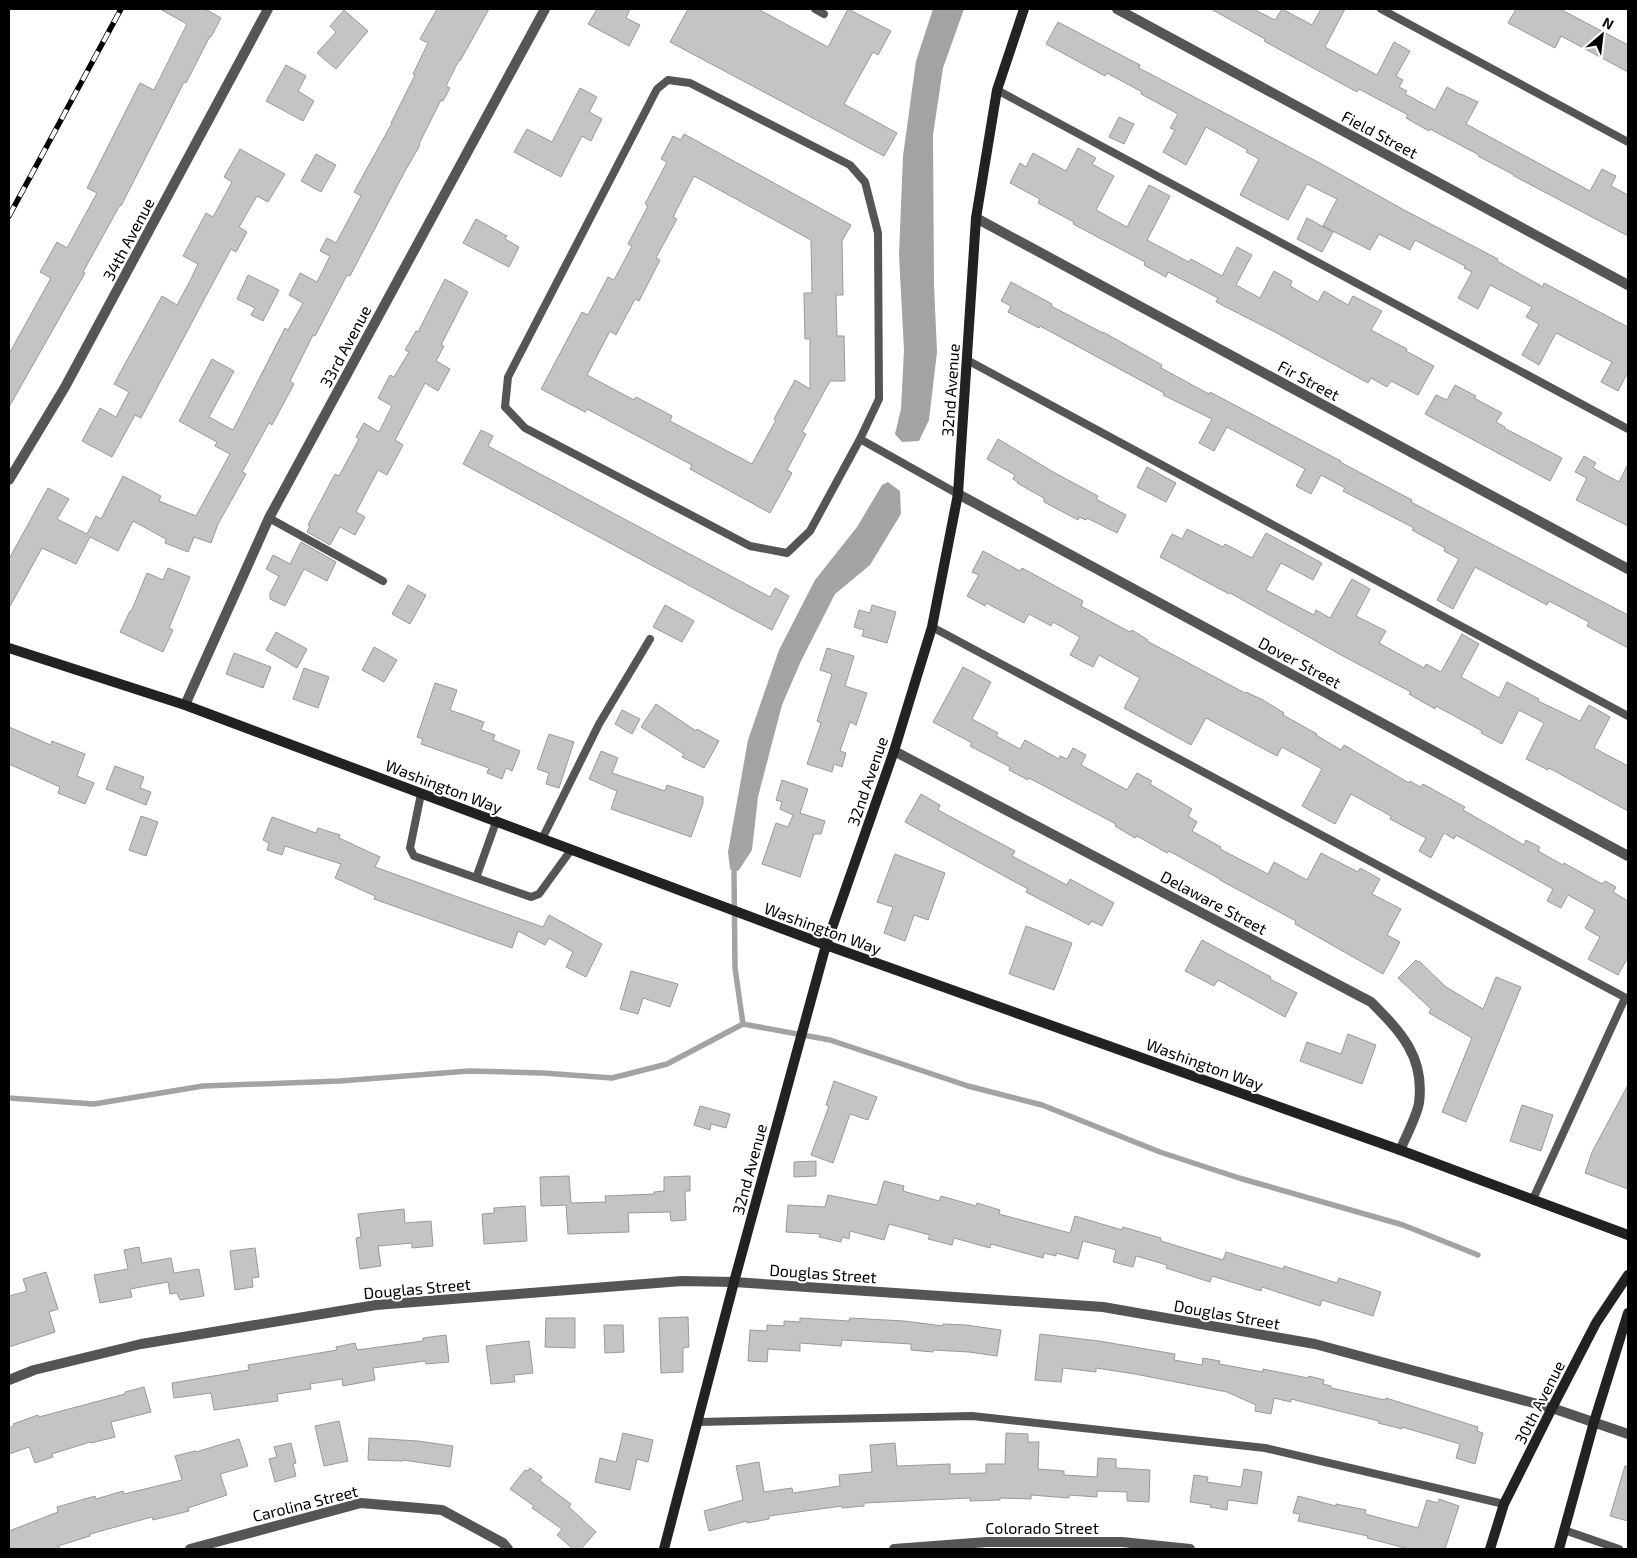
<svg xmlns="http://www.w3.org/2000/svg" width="1637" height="1558" viewBox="0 0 1637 1558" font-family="'Exo 2',sans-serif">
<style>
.water{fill:#a3a3a3}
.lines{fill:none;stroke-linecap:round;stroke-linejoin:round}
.stream{stroke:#a3a3a3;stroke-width:5.5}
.building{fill:#c4c4c4;stroke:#999;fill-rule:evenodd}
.lane{stroke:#555;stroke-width:8}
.street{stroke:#555;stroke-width:10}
.secondary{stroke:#222;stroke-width:10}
.rail-casing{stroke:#000;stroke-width:5.5}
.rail{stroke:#fff;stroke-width:4;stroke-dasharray:11;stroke-linecap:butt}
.labels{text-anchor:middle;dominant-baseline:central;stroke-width:4;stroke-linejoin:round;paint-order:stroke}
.street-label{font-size:16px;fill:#000;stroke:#fff}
</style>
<rect width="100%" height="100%" fill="#fff"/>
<path class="water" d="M933,9H964L943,68L933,135L934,285L937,352L929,420L919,441L902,442L895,434L901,409L904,350L899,255L903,156L916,61Z
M888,482L900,491L901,514L870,565L835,594L801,661L782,705L758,797L752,850L739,870L734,873L730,869L728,852L748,740L779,650L815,580L857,527L882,485Z"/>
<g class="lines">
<path class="stream" d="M734,873L735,968L743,1024
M9,1098L94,1104L203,1086L340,1081L469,1071L543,1073L612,1078L667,1064L743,1024L830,1040L968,1086L1042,1105L1160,1152L1239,1178L1403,1225L1478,1255"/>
</g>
<path class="building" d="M160,9H205L221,18L211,37L210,36L186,83L184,82L121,206L120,205L83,272L85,273L9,407V354L51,278L40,272L57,242L67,248L97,193L87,188L140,83L154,90L187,24Z
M437,9H489L460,61L459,60L446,86L450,88L443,101L441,100L419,144L420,145L405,171L350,276L347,275L315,336L313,335L290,381L294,384L272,425L269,423L242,472L246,474L218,524L211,543L194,537L188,552L165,543L166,539L133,521L118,551L90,537L76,564L42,548L9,608V559L48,488L69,499L57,519L87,534L96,516L101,519L123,476L161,496L159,501L196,516L230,454L215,446L217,442L179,421L212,359L234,371L209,417L233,430L285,328L288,330L303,303L289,295L300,273L317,282L330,256L320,251L327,238L336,243L361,196L354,192L392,123H391L415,75L413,74L428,43L420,39Z
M597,9H630L626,18L640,25L629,46L588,24Z
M688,9H758L828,47L848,9L891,31L878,55L873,52L844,104L897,133L884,156L670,42Z
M1211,9H1253L1275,20L1282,9L1312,25L1321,9H1345L1325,47L1377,75L1394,42L1410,51L1396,76L1403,80L1399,87L1407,91L1405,94L1435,110L1447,87L1461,95V94L1478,102L1466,124L1590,191L1602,169L1616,176L1611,186L1628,195V236L1514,176V175L1478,156L1479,155L1430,129L1429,131L1406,118L1408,115L1359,89L1357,92L1335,80L1264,41L1265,39Z
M1516,9H1560L1628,45V72L1561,36L1555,48L1508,23Z
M344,10L368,31L336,69L317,53L336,32L330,26Z
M1058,22L1140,65L1139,68L1318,162L1406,211L1498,259L1497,261L1543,287L1544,283L1628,327V372L1618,391L1601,382L1612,362L1556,333L1539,365L1522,355L1539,324L1526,317L1532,307L1490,285L1478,309L1458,298L1472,272L1464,268L1465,266L1415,240L1410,250L1379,234L1370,250L1323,226L1337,199L1307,184L1288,220L1240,195L1259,159L1246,152L1248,150L1206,127L1186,165L1163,152L1175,130L1170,128L1178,114L1141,94L1142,92L1107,73L1105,76L1046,44Z
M286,65L306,76L298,91L314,101L303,121L266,101Z
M580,88L597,97L589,112L602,119L591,141L582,136L561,177L514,152L527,129L552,142Z
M1119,117L1134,124L1124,144L1109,137Z
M684,134L851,225L842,241L843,295H836L837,336H844L845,381H830L802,432L806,434L787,470L792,473L770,513L690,469L692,465L587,409L585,412L541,389L582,312L588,315L608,277L614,280L632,246L628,244L648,206L645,204L667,162L661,159L673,136L681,140ZM694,176L811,240L812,293H804L805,339H810V389L795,380L774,419L776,420L752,464L670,421L672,416L636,397L634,400L587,375L610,331L616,335L635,299L639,301L660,260L656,258L677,219L673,217Z
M1078,148L1096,158L1092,164L1114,176L1096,210L1127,227L1149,185L1170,196L1147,240L1189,262L1191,259L1222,276L1237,247L1252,255L1236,285L1260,298L1274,271L1292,281L1290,286L1318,302L1324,291L1348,305L1353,296L1382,311L1371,330L1407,349L1406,351L1434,366L1418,395L1391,381L1387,387L1371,378L1368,383L1273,331L1216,302L1218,298L1168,272L1166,277L1144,265L1145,262L1073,224L1074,222L1038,203L1040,199L1010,183L1020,163L1026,167L1033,153L1066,171Z
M240,149L285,174L268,202L257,196L239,227L247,232L236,252L231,249L141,418L135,415L112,457L82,441L100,408L116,417L129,392L114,384L162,296L177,305L191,279L198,264L183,256L206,213L213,217L232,182L224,177Z
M316,154L336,165L321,192L301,181Z
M1307,218L1333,232L1322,252L1297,239Z
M476,219L507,236L505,239L519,247L509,267L463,243Z
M248,275L279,290L263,321L251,315L255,308L237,299Z
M445,279L468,292L441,345L444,346L436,361L450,369L438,391L425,383L395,440L403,445L387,475L378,470L356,512L365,517L355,535L340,527L330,545L307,532L310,526L308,525L335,474L339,476L359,439L356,437L364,423L379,432L392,406L378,398L390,375L394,377L409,352L405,350L416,331L418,332Z
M1011,282L1052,304L1051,306L1103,333V332L1162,365L1161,368L1209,394L1210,392L1316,448L1341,461L1340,462L1412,500L1411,502L1628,615V648L1587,626L1589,622L1549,601L1547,605L1475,567L1453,609L1437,600L1459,559L1444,551L1445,548L1412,530L1414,528L1343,491L1345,488L1321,475L1311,494L1296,486L1305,469L1227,427L1214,451L1199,443L1212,419L1163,395L1164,393L1040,326L1039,328L1008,312L1011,306L1001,301Z
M1455,385L1476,396L1474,398L1502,413L1496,422L1505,427L1504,428L1562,458L1550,481L1425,414L1436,395L1447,400Z
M481,430L493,436L488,446L770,597L775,588L789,596L772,630L463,464Z
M998,439L1055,473L1098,496L1096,499L1126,515L1117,533L1087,518L1086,520L1079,517L1078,520L1044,502V498L1017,483L1018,482L1013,479L1015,475L987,459Z
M1584,456L1596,463L1593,468L1619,482L1628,464V526L1576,500L1587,478L1575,472Z
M1147,467L1176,483L1166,502L1137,487Z
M1187,529L1223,547L1225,544L1252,558L1266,533L1322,563L1313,580L1281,563L1266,590L1314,615L1316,610L1330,618L1352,579L1370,589L1356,616L1386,631L1379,643L1424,668L1426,664L1441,672L1462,634L1479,644L1461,677L1499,698L1507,682L1539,699L1538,701L1580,721L1589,705L1610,717L1594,748L1628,766V811L1549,768L1548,770L1526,759L1544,723L1519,710L1502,744L1481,733L1482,731L1436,706L1435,709L1409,694L1411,692L1341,655L1230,593L1229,594L1160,557L1172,534L1182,539Z
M301,542L336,562L327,581L304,569L285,606L270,599V593L279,576L266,569L273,555L290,564Z
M983,551L1020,571L1022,568L1083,601L1081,606L1130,632L1132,630L1148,640L1147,641L1245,693L1246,692L1263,700L1284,713L1283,715L1317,734L1316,735L1341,750L1344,745L1409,783L1410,781L1420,787L1423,784L1465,807L1463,810L1524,845L1526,840L1540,847L1538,851L1563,865L1564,863L1602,884L1605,881L1616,887L1613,892L1628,901V957L1618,975L1588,959L1600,937L1585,928L1595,910L1568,895L1561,908L1547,901L1553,889L1456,835L1454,839L1444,833L1431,858L1419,851L1426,838L1390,819L1391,816L1351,794L1335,824L1302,806L1322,769L1282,747L1277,756L1206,718L1191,745L1124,708L1140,678L1099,655L1093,667L1070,655L1080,637L1053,622L1051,626L1029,614L1024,623L986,603L985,606L967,596L979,575L972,572Z
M168,568L190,577L169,628L173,630L163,652L120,632L130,611L131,612L147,573L163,580Z
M408,585L426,595L410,624L392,614Z
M665,605L694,621L682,642L653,627Z
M872,605L896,612L887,643L862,636L864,630L854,627L859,610L870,613Z
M276,632L307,649L297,668L266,650Z
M374,647L397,660L384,682L362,670Z
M827,648L854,656L845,686L867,693L856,725L850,722L840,751L846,753L842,767L834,764L832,772L807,764L821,723L817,721L832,674L820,670Z
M234,653L271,667L263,688L226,674Z
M963,667L991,682L972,719L998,733L996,736L1020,749L1025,740L1059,759L1060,756L1067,759L1073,748L1086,755L1081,765L1127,790L1137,773L1152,781L1150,784L1192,809L1188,816L1197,822L1192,831L1221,847L1220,849L1268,874L1274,862L1307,880L1321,853L1358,872L1360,868L1380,879L1372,894L1401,909L1387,935L1400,942L1383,974L1295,924L1296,921L1220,880V879L1169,851L1167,853L1137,836L1135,838L1115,826L1116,824L1029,778L1028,780L1009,770L1010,767L970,746L972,743L933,722Z
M304,668L329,677L318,708L293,699Z
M435,683L457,690L450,710L484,722L481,730L495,735L493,740L520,751L512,771L506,768L502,779L487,773L489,768L421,744L423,739L417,737Z
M656,704L696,731L697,729L719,741L704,768L682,757L684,754L641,727Z
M622,710L640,719L632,734L615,724Z
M9,727L51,745L52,741L85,754L77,776L94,783L85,804L58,793L60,787L9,764Z
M549,734L574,742L559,788L546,784L549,773L537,769Z
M601,751L618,758L612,773L665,791L667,785L703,797V803L691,837L611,809L617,791L589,779Z
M115,766L144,777L140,788L151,792L146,805L106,789Z
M782,780L808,789L800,813L825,821L821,834H814L800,877L762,864L776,823L788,827L793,815L780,809L782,802L776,800Z
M921,794L940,805L938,810L1015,851L1012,856L1067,885L1070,879L1114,903L1102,926L1091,921L1089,925L1026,892L1028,889L905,822Z
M141,816L158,822L146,856L129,850Z
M272,817L316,833L318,828L340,835L339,838L380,857L375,867L458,897L543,927L549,915L602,944L586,977L566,967L573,952L549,938L545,945L518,931L512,948L374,899L375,896L335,878L341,864L285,846L282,855L267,850L269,843L263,840Z
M895,854L945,873L928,920L914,915L905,941L884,933L893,907L877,902Z
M1026,926L1072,943L1054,990L1009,974Z
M1202,940L1271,977L1270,979L1297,993L1285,1017L1218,980L1214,986L1185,971Z
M1416,960L1418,962L1419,961L1446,987L1483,1009L1496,977L1521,987L1466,1122L1442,1112L1472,1038L1429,1013L1431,1009L1398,978Z
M631,971L678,984L670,1007L643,998L638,1014L620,1009Z
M1348,1034L1376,1045L1362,1084L1300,1061L1307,1042L1341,1054Z
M834,1081L877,1097L868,1120L850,1114L833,1163L811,1155L829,1106L826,1105Z
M1628,1085V1189L1585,1173L1592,1152Z
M1522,1105L1553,1115L1541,1151L1510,1141Z
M700,1106L730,1114L726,1128L711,1124L710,1130L694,1125Z
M816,1161V1176L794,1177V1162Z
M569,1176L571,1203L606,1202L605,1196L654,1194V1192L664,1191V1177L690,1176V1191H685L686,1220L671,1221L670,1212L628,1213L629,1232L568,1234L566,1205L541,1206L540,1177Z
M884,1181L904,1186L903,1191L939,1201L941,1196L976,1206L977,1203L1000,1210L999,1214L1070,1233L1075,1216L1122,1230L1123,1227L1161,1238V1241L1223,1260L1226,1252L1283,1269L1284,1266L1337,1283L1339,1278L1381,1292L1373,1316L1322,1300L1320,1306L1262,1287L1261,1291L1212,1276L1210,1282L1166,1268L1167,1265L1136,1256L1133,1267L1113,1262L1116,1250L1083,1241L1078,1259L1056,1253V1256L1044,1253L1043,1258L991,1244L990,1248L954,1238L952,1245L928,1239L930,1235L889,1224L884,1240L850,1231L849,1239L842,1237L841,1242L819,1237L820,1234L786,1232L788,1205L825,1207L828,1195L877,1205Z
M525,1206L527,1241L484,1244L482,1214L494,1213V1208Z
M404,1209L405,1223L431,1221L433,1246L412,1248V1243L378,1246L381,1266L360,1269L356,1238L361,1237L358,1214Z
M139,1247L142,1263L171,1258L174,1273L199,1269L204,1296L180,1300L177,1293L170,1294L168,1282L130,1289L132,1297L100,1303L94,1275L128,1269L124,1250Z
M255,1248L259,1277L252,1278L253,1287L235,1290L230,1251Z
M46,1272L58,1309L49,1312L55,1332L9,1347V1296L27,1291L23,1279Z
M688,1317L689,1347L683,1348V1372L661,1373L659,1318Z
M546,1318H575V1348L545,1347Z
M800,1318L849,1321L850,1318L904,1321L943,1326V1324L966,1325L1001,1330L997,1356L969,1352L933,1350V1352L911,1350V1344L842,1340L841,1346L800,1343V1351L768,1349L767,1362L748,1361L750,1330L767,1331V1325L784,1326V1321L800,1322Z
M604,1325H623L624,1352L605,1353Z
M1040,1334L1099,1341L1175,1354L1174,1360L1202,1365L1203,1358L1220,1361L1219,1364L1263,1372V1369L1308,1378L1309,1376L1324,1380L1323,1384L1331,1386V1388L1385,1400L1386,1398L1478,1427L1477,1431L1483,1433L1475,1464L1456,1458L1460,1444L1402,1427V1429L1378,1423L1379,1421L1291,1399V1402L1274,1398L1271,1414L1255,1411L1256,1405L1227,1392L1135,1374L1096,1368V1372L1063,1368L1061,1382L1035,1380Z
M446,1335L449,1362L426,1364L425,1361L373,1368L375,1380L343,1386L342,1379L310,1384L311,1389L277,1394L278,1401L214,1410L211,1393L174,1398L172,1383L249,1370L248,1365L337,1350L336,1347L355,1343L357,1350L423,1341V1338Z
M529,1341L533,1373L514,1375L515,1382L491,1384L486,1346Z
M144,1387L151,1412L111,1422L115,1437L91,1443L90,1442L52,1454L53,1457L35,1463L29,1447L9,1454V1428L14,1426L13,1424L38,1415L39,1417L125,1394V1392Z
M339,1421L348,1461L324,1466L315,1426Z
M623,1433L653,1440L648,1462L637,1459L630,1490L595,1482L600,1458L616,1462Z
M1006,1433L1028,1434V1442H1039L1038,1469L1064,1471V1475L1097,1477L1098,1458L1116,1459V1468L1150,1470L1149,1502L1127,1501V1492L1097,1491V1497L1069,1495V1498L1031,1495V1499L1000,1498V1500L970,1501V1498L864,1503V1506L842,1508V1506L769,1516V1519L747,1523V1521L709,1531L704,1511L743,1500L736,1466L759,1462L764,1492L792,1488L793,1493L840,1486L839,1475L872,1472L870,1445L895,1443L897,1466L950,1464V1474L986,1473V1464H1005Z
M369,1438L418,1441L453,1446L450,1467L403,1460V1461L368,1460Z
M239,1439L248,1466L220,1474L227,1495L188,1508L189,1511L153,1520L152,1517L90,1534V1536L58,1546L61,1549H9V1531L58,1512L57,1507L95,1496L96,1499L123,1491L124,1494L182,1480L175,1456L195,1451L196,1452Z
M291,1443L296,1463L293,1464L296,1476L275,1482L269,1459L277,1457L274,1447Z
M1625,1466H1628V1521L1610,1516Z
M530,1468L542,1477L540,1481L571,1504L569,1507L596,1532L581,1549H573L557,1535L562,1529L532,1508L534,1506L510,1489L525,1470L528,1471Z
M1244,1469L1262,1472L1257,1504L1228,1500L1227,1510L1210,1507L1211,1505L1190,1502L1194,1475L1208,1477L1207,1482L1241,1487Z
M1298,1496L1336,1506V1504L1366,1510L1365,1514L1418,1528L1427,1500L1438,1503L1439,1499L1459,1506L1445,1549H1409L1367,1538L1368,1536L1298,1521L1300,1514L1293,1513Z"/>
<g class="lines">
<path class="lane" d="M815,9L824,14
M1381,9L1628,142
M668,80L690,83L850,165L865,182L878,233L879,399L860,439L810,531L787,553L750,546L525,428L505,407L508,377L657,89Z
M997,90L1628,429
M967,360L1628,716
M860,439L958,494
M269,518L383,581
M932,627L1628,999
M421,794L410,848L414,856L531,897L539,894L571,850
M542,839L599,724L650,639
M476,878L496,822
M1533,1199L1625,998
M698,1422L972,1416L1265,1448L1504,1504
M1564,1530L1619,1549"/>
<path class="street" d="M1117,9L1628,285
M976,218L1628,569
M9,480L65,387L268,9
M958,494L1628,856
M185,705L269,518L545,9
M894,751L1371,1002C1401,1032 1425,1057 1419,1103C1417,1115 1406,1137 1400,1150
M9,1380L34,1370L141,1344L376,1305L682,1281L734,1282L1103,1307L1315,1344L1552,1408L1628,1434
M190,1549L361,1503L442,1510L503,1543L508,1549
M894,1549L987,1542H1122L1190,1549"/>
<path class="secondary" d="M9,648L185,705L826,945L1400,1150L1628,1235
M664,1549L734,1282L826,945L894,751L932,627L958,494L976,218L997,90L1024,9
M1490,1549L1504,1504L1552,1408L1596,1323L1628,1275
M1559,1549L1594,1422L1628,1313"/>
<defs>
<path id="rail" d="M9,216L121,9"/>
</defs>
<use href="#rail" class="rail-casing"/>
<use href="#rail" class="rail"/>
</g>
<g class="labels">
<g class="street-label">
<text transform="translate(1380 134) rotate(28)">Field Street</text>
<text transform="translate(128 239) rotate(-62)">34th Avenue</text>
<text transform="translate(345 346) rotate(-62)">33rd Avenue</text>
<text transform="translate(1309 380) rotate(28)">Fir Street</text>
<text transform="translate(950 390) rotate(-86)">32nd Avenue</text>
<text transform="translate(1300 662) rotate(28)">Dover Street</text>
<text transform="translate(867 781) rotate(-71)">32nd Avenue</text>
<text transform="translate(444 786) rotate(21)">Washington Way</text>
<text transform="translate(1214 902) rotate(28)">Delaware Street</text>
<text transform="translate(823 928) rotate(20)">Washington Way</text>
<text transform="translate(1205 1064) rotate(20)">Washington Way</text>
<text transform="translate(749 1169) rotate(-75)">32nd Avenue</text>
<text transform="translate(823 1273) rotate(4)">Douglas Street</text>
<text transform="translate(417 1288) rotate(-5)">Douglas Street</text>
<text transform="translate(1227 1314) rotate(10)">Douglas Street</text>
<text transform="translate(1539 1402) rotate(-63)">30th Avenue</text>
<text transform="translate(305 1503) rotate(-14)">Carolina Street</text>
<text x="1042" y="1527">Colorado Street</text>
</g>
</g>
<rect width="1637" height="1558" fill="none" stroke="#000000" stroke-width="20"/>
<g transform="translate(1602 35) rotate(28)" stroke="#ffffff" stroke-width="4" paint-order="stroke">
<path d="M0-4L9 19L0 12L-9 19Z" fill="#000000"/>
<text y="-8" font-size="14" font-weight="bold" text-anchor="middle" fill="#000000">N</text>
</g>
</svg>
